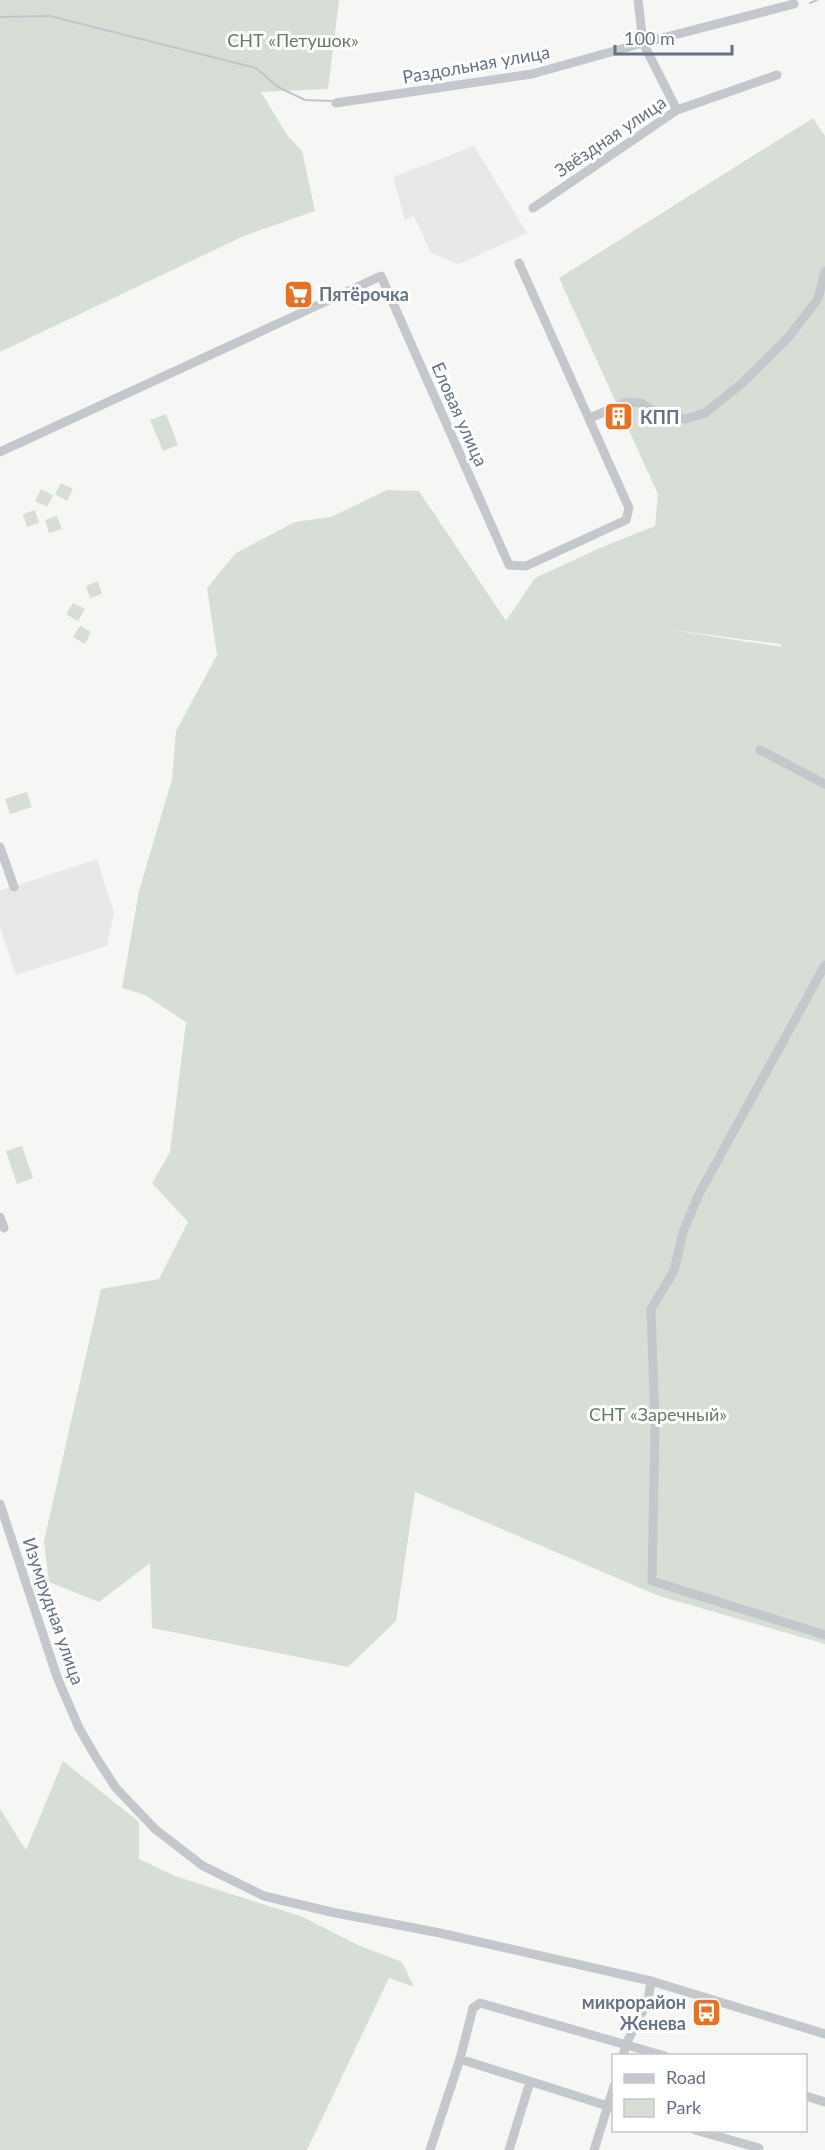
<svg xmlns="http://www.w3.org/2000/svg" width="825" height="2150" viewBox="0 0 825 2150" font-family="Lato,sans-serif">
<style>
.built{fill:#e7e8e7}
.green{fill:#d7ded5;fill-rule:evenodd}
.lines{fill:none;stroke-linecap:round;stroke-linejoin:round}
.stream{stroke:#bfc7cd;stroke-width:2}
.minor{stroke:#c4c7cb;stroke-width:9}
.labels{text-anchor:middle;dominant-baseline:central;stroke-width:6;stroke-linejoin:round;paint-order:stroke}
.park-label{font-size:18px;fill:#657c65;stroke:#fff}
.street-label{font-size:18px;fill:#667285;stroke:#fff}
.poi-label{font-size:18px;font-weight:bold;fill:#667285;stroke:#fff;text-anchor:start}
</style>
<rect width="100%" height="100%" fill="#f6f7f4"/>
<path class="built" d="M474,146L527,233L459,264L431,253L414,216L405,220L393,177Z
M97,859L114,913L107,946L16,975L0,927V891Z"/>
<path class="green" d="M0,0H339L328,89L261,92L287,135L302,151L315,211L246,235L0,352Z
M813,118L825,136V1644L659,1596L415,1492L396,1621L348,1667L152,1628L150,1563L99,1602L49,1582L44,1541L101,1289L159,1279L188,1222L152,1183L170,1152L186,1022L145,995L122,988L139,891L172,779L176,731L217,655L207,588L236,553L295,522L331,517L387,490L419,491L506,621L535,578L602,547L655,526L658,494L559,278ZM664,629L779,644L783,647Z
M166,414L178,445L163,451L150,420Z
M61,483L73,489L67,501L55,494Z
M41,489L53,495L47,507L35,501Z
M35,510L39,523L27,527L23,514Z
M57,516L62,529L49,533L45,520Z
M98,581L102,594L90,598L86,586Z
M73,603L85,609L78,621L66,614Z
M80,626L91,632L85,644L73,637Z
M27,792L32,807L10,814L5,799Z
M22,1146L33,1178L17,1184L6,1151Z
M63,1761L139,1822V1859L175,1876L303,1917L358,1945L402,1962L414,1987L389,1978L307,2150H0V1809L26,1850Z"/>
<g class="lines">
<path class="stream" d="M810,3L817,0
M0,17L50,16L256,68L278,87L305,100L332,101"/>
<path class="minor" d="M638,0L643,43L677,110
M336,103L532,74L643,43L794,4
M533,208L677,110L777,75
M590,418L627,402L641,403L658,414L686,419L705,413L740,385L787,339L818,299L825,271
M0,452L381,276L509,565L526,566L626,520L629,508L519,263
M760,750L825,784
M0,847L14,887
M825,965L699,1194L683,1232L674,1271L651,1309L655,1424L652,1581L825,1635
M0,1217L4,1228
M0,1504L57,1677L79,1728L97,1759L116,1788L155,1829L203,1866L264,1896L331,1912L440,1933L651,1981L825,2034
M623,2056L626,2044L648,2001L651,1981
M460,2059L614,2108
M806,2096L825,2102
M695,2130L759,2148
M430,2150L460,2059L473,2008L480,2003L665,2056
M509,2150L530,2082
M594,2150L614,2086"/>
</g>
<defs>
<symbol id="supermarket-square" viewBox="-11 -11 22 22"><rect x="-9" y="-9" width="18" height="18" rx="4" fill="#e57226" stroke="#fff"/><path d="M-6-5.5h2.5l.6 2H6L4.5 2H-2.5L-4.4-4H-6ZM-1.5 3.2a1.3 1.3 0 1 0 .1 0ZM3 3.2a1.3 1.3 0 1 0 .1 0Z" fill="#fff"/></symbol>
<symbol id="building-square" viewBox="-11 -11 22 22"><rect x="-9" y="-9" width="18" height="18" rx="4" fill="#e57226" stroke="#fff"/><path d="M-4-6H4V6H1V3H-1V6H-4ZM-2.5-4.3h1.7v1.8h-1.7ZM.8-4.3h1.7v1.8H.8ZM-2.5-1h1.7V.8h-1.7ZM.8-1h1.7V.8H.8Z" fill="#fff"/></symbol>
<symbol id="bus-square" viewBox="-11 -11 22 22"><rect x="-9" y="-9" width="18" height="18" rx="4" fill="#e57226" stroke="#fff"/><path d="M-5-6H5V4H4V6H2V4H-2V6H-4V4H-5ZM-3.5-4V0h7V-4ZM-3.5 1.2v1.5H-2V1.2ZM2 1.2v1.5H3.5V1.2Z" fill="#fff"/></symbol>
</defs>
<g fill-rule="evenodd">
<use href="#supermarket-square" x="282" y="278" width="33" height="33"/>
<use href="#building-square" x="602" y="400" width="33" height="33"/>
<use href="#bus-square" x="690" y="1996" width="33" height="33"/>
</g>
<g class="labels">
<g class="park-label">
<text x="293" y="40">СНТ «Петушок»</text>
<text x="658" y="1414">СНТ «Заречный»</text>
</g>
<g class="street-label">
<text transform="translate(476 64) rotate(-10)">Раздольная улица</text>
<text transform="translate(610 136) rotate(-34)">Звёздная улица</text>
<text transform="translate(460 414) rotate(66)">Еловая улица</text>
<text transform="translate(54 1611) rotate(71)">Изумрудная улица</text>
</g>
<g class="poi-label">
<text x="319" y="294">Пятёрочка</text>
<text x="640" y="417">КПП</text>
<text x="686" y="2002" text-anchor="end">микрорайон<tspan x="686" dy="21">Женева</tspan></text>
</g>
</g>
<rect x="612" y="2054" width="195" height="78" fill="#ffffff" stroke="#c2c7ce" stroke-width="1.5"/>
<rect x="624" y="2074" width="30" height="9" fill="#c4c7cb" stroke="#c2c7ce" stroke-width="1.5"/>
<text x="666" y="2084" font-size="18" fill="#667285">Road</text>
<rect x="624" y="2099" width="30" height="18" fill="#d7ded5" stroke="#c2c7ce" stroke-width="1.5"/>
<text x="666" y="2114" font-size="18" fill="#667285">Park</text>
<path d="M615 45v9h117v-9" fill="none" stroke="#667285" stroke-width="3"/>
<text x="624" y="45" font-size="18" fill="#667285" stroke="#ffffff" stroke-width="4.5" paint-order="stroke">100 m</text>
</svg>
